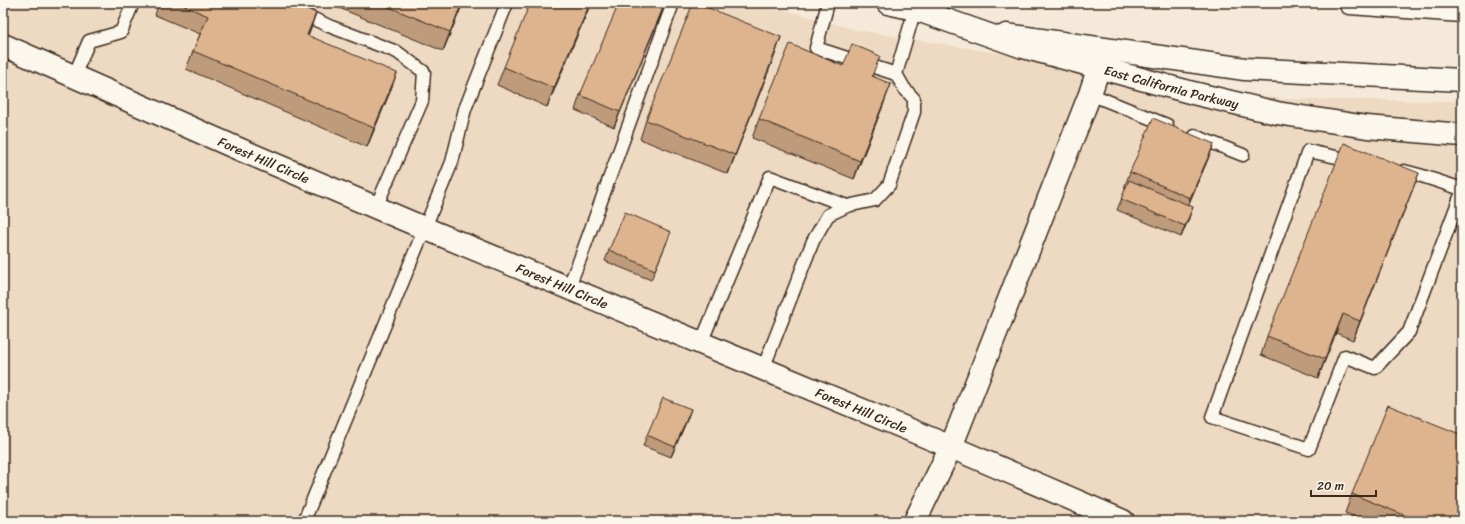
<svg xmlns="http://www.w3.org/2000/svg" width="1465" height="524" viewBox="0 0 1465 524" font-family="Sriracha,sans-serif">
<style>
.built{fill:#eedac2}
.lines{fill:none;stroke-linecap:round;stroke-linejoin:round}
.lane-casing{stroke:#3b2a1e;stroke-width:15}
.street-casing{stroke:#3b2a1e;stroke-width:25}
.secondary-casing{stroke:#3b2a1e;stroke-width:25}
.highway-casing{stroke:#3b2a1e;stroke-width:25}
.lane{stroke:#fbf7ec;stroke-width:12}
.street{stroke:#fbf7ec;stroke-width:22}
.secondary{stroke:#fbf7ec;stroke-width:22}
.highway{stroke:#fbf7ec;stroke-width:22}
.wall{fill:#be9b7a;stroke:#3b2a1e}
.shaded-wall{fill:#9b7e63;stroke:#3b2a1e}
.building{fill:#ddb48e;stroke:#3b2a1e}
.labels{text-anchor:middle;dominant-baseline:central;stroke-width:3.5;stroke-linejoin:round;paint-order:stroke}
.street-label{font-size:13px;fill:#3b2a1e;stroke:#fbf7ec}
</style>
<rect width="100%" height="100%" fill="#f5ead9"/>
<filter id="ink" filterUnits="userSpaceOnUse"><feTurbulence type="fractalNoise" baseFrequency=".025" numOctaves="2"/><feDisplacementMap in="SourceGraphic" scale="8" xChannelSelector="R" yChannelSelector="G"/><feConvolveMatrix kernelMatrix="1 2 1 2 8 2 1 2 1" color-interpolation-filters="sRGB"/></filter>
<g filter="url(#ink)">
<path class="built" d="M3,3H760L857,30L1281,99L1462,101V521H3Z"/>
<g class="lines">
<defs>
<path id="lane" d="M279,3L329,26L397,52L424,72L422,101L376,207
M828,3L816,48L896,74
M74,76L89,41L121,32L133,3
M1090,94L1167,125
M1195,136L1243,155
M1355,161L1308,151L1212,417L1309,449L1345,356L1375,368L1409,332L1462,192
M1404,171L1419,175L1462,189
M568,288L580,259L673,3
M701,343L770,177L847,206
M763,369L813,241L828,215L847,206L875,200L889,185L914,112V99L904,88L896,74L915,9
M304,521L452,162L465,109L507,3"/>
<path id="street" d="M1006,35L1245,69L1462,80
M915,521L951,447L1090,94L1099,67"/>
<g id="secondary">
<path id="s1" d="M888,3L915,9L1023,47L1193,93L1277,113L1367,127L1462,135"/>
<path id="s2" d="M3,45L241,150L424,228L951,447L1123,521"/>
</g>
<path id="highway" d="M1350,3L1462,11"/>
</defs>
<use href="#lane" class="lane-casing"/>
<use href="#street" class="street-casing"/>
<use href="#secondary" class="secondary-casing"/>
<use href="#highway" class="highway-casing"/>
<use href="#lane" class="lane"/>
<use href="#street" class="street"/>
<use href="#secondary" class="secondary"/>
<use href="#highway" class="highway"/>
</g>
<path class="wall" d="M159,3H294L308,35L390,92L367,147L186,69L200,34L155,15Z
M327,3H463L443,51Z
M591,3L547,107L497,85L504,67Z
M661,14L614,127L575,110L580,95Z
M781,37L728,174L640,139L646,120Z
M872,76L884,103L854,179L752,138L759,119Z
M1214,144L1208,159L1188,205L1189,218L1181,237L1117,210L1126,188H1124L1130,172Z
M1412,191L1353,340L1336,333L1318,378L1261,355L1267,336Z
M667,242L651,280L605,261L609,250Z
M687,420L671,457L643,446L647,435Z
M1352,494L1462,521H1366L1345,513Z"/>
<path class="shaded-wall" d="M462,3H463L443,51L450,32Z
M590,3H591L547,107L554,88Z
M665,3L661,14L614,127L620,112Z
M316,13L310,31L300,54L307,35Z
M781,37L775,55L728,174L735,155Z
M397,73L390,92L367,147L374,128Z
M891,84L884,103L854,179L860,161Z
M1214,144L1208,159L1185,213L1190,198Z
M1419,173L1412,191L1353,340L1360,321Z
M1193,207L1189,218L1181,237L1185,226Z
M1343,314L1336,333L1318,378L1325,359Z
M691,409L687,420L671,457L675,447Z"/>
<path class="building" d="M178,3H294L316,13L307,35L397,73L374,128L193,51L208,16Z
M379,3H462L450,32Z
M530,3H590L554,88L504,67Z
M619,3H665L620,112L580,95Z
M693,3H696L781,37L735,155L646,120Z
M790,44L843,66L852,44L880,56L872,76L891,84L860,161L759,119Z
M1153,118L1214,144L1190,198L1130,172Z
M1344,143L1419,173L1360,321L1343,314L1325,359L1267,336Z
M1129,180L1193,207L1185,226L1121,199Z
M625,212L671,232L655,270L609,250Z
M663,398L691,409L675,447L647,435Z
M1388,405L1462,435V521H1419L1352,494Z"/>
</g>
<g class="labels">
<g class="street-label">
<text stroke="none"><textPath href="#s1" startOffset="296">East California Parkway</textPath></text>
<text stroke="none"><textPath href="#s2" startOffset="285">Forest Hill Circle</textPath></text>
<text stroke="none"><textPath href="#s2" startOffset="609">Forest Hill Circle</textPath></text>
<text stroke="none"><textPath href="#s2" startOffset="933">Forest Hill Circle</textPath></text>
</g>
</g>
<rect width="1465" height="524" fill="none" stroke="#fbf7ec" stroke-width="16"/>
<rect x="8" y="8" width="1449" height="508" fill="none" stroke="#3b2a1e" stroke-width="1.5" filter="url(#ink)"/>
<path d="M1311 490v6h65v-6" fill="none" stroke="#3b2a1e" stroke-width="2"/>
<text x="1317" y="490" font-size="12" fill="#3b2a1e" stroke="#fbf7ec" stroke-width="3" paint-order="stroke">20 m</text>
</svg>
